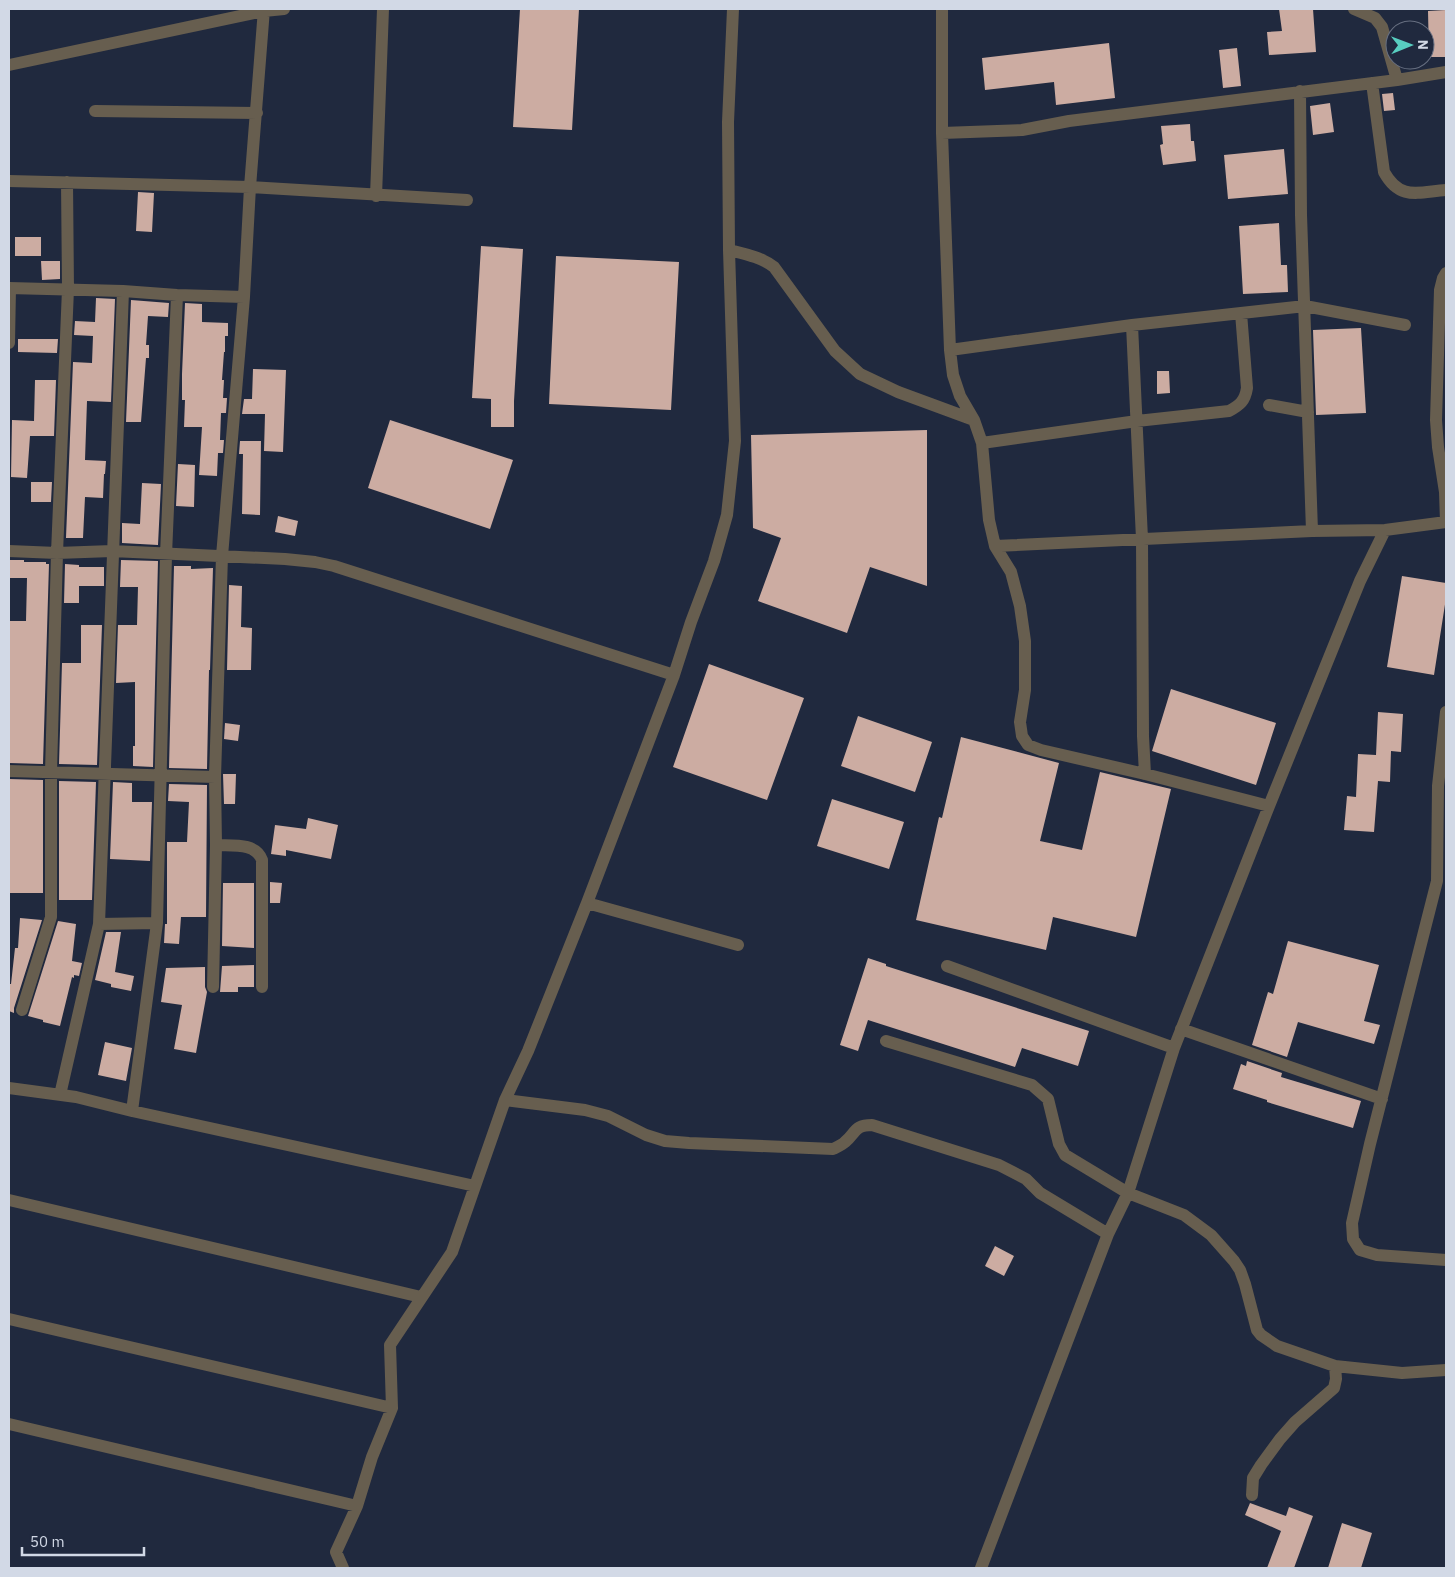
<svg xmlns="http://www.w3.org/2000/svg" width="1455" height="1577" viewBox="0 0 1455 1577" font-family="'IBM Plex Sans',sans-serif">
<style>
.building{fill:#ccaca2}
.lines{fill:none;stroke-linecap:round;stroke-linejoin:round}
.minor{stroke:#675e4f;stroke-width:12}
</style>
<rect width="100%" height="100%" fill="#20293e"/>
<path class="building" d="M520,9H579L572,130L513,127Z
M1279,9H1313L1316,52L1269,55L1267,32L1282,31Z
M1446,10V57H1429L1428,11Z
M1109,43L1115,98L1056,105L1054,82L985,90L982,58Z
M1237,48L1241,86L1223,88L1219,50Z
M1393,93L1395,110L1384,111L1382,94Z
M1330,103L1334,132L1313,135L1310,106Z
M1190,124L1191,141H1194L1196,161L1163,165L1160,145L1163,144L1161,126Z
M1284,149L1288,194L1228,199L1224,155Z
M138,192L154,193L152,232L136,231Z
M1279,223L1281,265H1287L1288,292L1243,294L1239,226Z
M15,237H41V256H15Z
M481,246L523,249L514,401V427H491V399L472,398Z
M556,256L679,262L671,410L549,404Z
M41,261H60V279L42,280Z
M96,298L115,299L111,402L87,401L85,460L106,461L105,474H104L103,498L85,497L83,538H66L73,362L92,363L93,336L74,335L75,321L95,322Z
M131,300L169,303L168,317L148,316L146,345H149V358H146L141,422H126Z
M185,303L202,304V322L228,323V336H225V352H224L222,380H224L223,398H227L226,413H221L220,440H224L223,453H218L217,476L199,475L202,427H184L185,400H182V374Z
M1361,328L1366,413L1316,415L1313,330Z
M18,339H58L57,353L18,352Z
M253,369L286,370L283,452L264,451L265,414H242L244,399H252Z
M1157,371H1169L1170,393L1157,394Z
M35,380H56L54,436H30L27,478L11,477L12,420L34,421Z
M390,420L513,460L490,529L368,488Z
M927,430V586L870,567L847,633L758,601L781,538L753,528L751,435Z
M240,441H261L260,515L242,514L243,454H239Z
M178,464L195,465L194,507L176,506Z
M31,482H52L51,502H31Z
M142,483L161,484L158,545L122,543V523L140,524Z
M278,516L298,521L295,536L275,532Z
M9,560H24V562H46V564H49L43,764L9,763V621H26L27,578H9Z
M121,560L158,561L153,767L133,766V746H135V682L116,683L118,625H137L138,587H120Z
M65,564L79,565V567H104V586H79V603H64Z
M174,566H191V569L213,568L210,670H209L207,769L169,768Z
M1402,576L1446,583V598L1434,675L1387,667Z
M229,585L242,586L241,627L252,628L251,670H227Z
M81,625H102L97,765L59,764L62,663H81Z
M709,664L804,698L767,800L673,767Z
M1171,689L1276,723L1256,785L1152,751Z
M1378,712L1403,714L1401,752L1391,751L1390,782L1378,781L1374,832L1344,830L1347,796L1356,797L1358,754L1376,755Z
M858,716L932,742L915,792L841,766Z
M225,723L240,725L238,741L224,739Z
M961,737L1059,763L1040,841L1082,850L1100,772L1171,789L1136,937L1053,917L1046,950L916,920L939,817L942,818Z
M223,774H236L235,804H224Z
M9,779L43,780V893H9Z
M59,781L96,782L92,900H59Z
M113,782L132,783V802H152L150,861L110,859Z
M169,784L207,785L206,917H181L179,944L164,943L165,924H167V842H187L189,802L168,801Z
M832,799L904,822L889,869L817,846Z
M308,818L338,825L331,859L286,850V856L271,854L275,825L306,829Z
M270,882L282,883L280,903H270Z
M223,883H254V948L222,946Z
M20,918L42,920L14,1008V1013L9,1011V984H11L15,948H18Z
M58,921L76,924L72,961L82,963L79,976L74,975V978L72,977L60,1026L43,1022V1020L28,1016Z
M106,932H121L115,972L134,976L131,991L111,987V984L95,980Z
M1288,941L1379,965L1364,1021L1380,1025L1374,1044L1298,1022L1287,1057L1252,1045L1268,992L1273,994Z
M868,958L886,964V966L1089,1031L1078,1066L1022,1048L1015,1067L868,1020L858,1051L840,1045Z
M254,965V987H238V992H220L222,966Z
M205,967V987L207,992L196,1053L174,1049L182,1005L161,1002L166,968Z
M105,1042L132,1048L126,1081L98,1075Z
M1247,1061L1282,1073L1281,1077L1361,1101L1353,1128L1267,1102V1100L1233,1089L1241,1064L1246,1066Z
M995,1246L1014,1256L1004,1276L985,1266Z
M1250,1503L1286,1516L1289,1507L1313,1516L1294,1568H1267L1281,1531L1245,1515Z
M1342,1523L1372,1533L1361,1568H1328Z"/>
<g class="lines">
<path class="minor" d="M942,9V133L950,350L953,375L960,396L974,420L982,443L989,520L995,546L1011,572L1020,606L1025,641V690L1020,722L1022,736L1028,745L1041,750L1145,774L1269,806
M1354,9L1375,18L1382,27L1397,80
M9,65L264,11L284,9
M1372,83L1384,172C1400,201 1418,192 1446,190
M1300,91L1301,215L1312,531
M95,111L257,113
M942,133L1022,130L1069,121L1397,80L1446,72
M9,181L250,187L467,200
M376,196L383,9
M729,250C745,254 761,257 774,267L835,351L860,374L898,392L974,420
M9,288L123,291L177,295L244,297
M1132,325L1142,539L1143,736L1145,774
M9,343L10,288
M950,350L1132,325L1305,306L1405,325
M1269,405L1308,412
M982,443L1137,421L1229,411C1240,405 1245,401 1247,388L1241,313
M1446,522L1445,492L1438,447L1436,420L1440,290L1443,278L1446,273
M995,546L1312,531L1385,530L1446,522
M9,551L57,553L112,551L285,559L315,562L334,566L674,675
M1446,712L1438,786L1437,881L1370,1144L1352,1223L1353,1239L1360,1250L1377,1255L1446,1260
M9,771L215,777
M216,845C231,846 256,842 262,860V987
M587,903L738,945
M99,924L157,923
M947,966L1174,1048
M213,987L216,845L215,777L222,556L244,297L250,187L264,9
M22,1010L51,917V772L57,553L68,289L67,182
M1181,1029L1382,1099
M886,1041L1032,1085L1048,1099L1059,1144L1065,1155L1128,1193L1184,1215L1211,1235L1234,1261L1240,1270L1245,1284L1257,1330L1261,1335L1277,1346L1335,1366L1402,1373L1446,1370
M9,1088L76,1097L132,1111L475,1186
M60,1095L99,924L123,291
M505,1100L585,1110L608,1116L646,1135L665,1141L689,1143L833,1149C837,1147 842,1145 845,1142C856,1133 854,1125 872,1125L999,1165L1026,1179L1040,1193L1108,1234
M132,1111L157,923L166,555L177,295
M9,1200L421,1297
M9,1319L392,1408
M9,1424L357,1506
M1252,1495L1253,1478L1261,1465L1280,1439L1295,1422L1334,1388L1336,1379L1335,1366
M343,1568L336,1552L357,1506L372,1457L392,1408L390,1345L452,1252L505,1100L528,1051L587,903L674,675L691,622L714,561L727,515L735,441L729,250L728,122L733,9
M981,1568L1108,1234L1128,1193L1174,1048L1269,806L1360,581L1385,530"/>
</g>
<rect width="1455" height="1577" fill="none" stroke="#d2d9e6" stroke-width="20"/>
<g transform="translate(1410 45) rotate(89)"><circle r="24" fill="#20293e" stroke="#676f81"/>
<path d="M0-4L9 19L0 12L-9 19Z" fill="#58cec0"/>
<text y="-8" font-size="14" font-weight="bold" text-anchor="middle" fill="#d2d9e6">N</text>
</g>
<path d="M22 1547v8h122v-8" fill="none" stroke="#d2d9e6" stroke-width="2.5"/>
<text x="30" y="1547" font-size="15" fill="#d2d9e6" stroke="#20293e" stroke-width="4" paint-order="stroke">50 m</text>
</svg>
